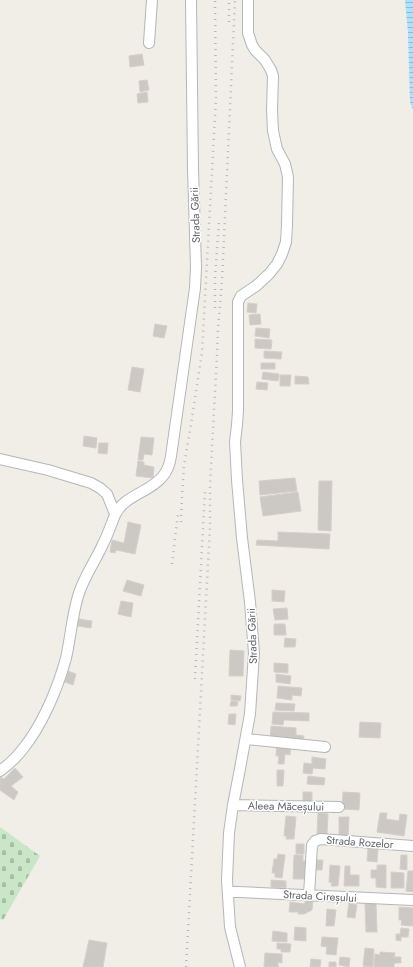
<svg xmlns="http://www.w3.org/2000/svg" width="413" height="967" viewBox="0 0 413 967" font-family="Jost,sans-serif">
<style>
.cemetery{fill:url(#cemetery-stones)}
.water{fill:url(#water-rules)}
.building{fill:#ccc9c5;stroke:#d5cfc7}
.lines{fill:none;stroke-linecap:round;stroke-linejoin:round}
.minor-casing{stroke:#b3b6ba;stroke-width:12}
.minor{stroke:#fff;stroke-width:10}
.rail{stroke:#b6b7b8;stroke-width:2.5;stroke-dasharray:1 5;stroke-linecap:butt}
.labels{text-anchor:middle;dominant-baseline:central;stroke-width:3;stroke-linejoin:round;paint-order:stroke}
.street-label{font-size:11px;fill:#5f6468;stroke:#fff}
</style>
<defs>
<pattern id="cemetery-stones" width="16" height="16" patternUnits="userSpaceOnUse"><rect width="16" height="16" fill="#c9e7c6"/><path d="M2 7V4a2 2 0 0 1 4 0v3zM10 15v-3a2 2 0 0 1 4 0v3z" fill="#a6bfa5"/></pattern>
<pattern id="water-rules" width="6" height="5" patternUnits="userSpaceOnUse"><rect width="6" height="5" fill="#ade1fc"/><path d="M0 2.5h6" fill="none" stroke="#90bad0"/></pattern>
</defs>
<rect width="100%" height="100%" fill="#f1eee8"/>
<path class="cemetery" d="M0,827L40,856L3,920L0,919Z"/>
<path class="water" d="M405,0H413V110L410,102L408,33Z"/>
<path class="building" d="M142,54L144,65L130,67L129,56Z
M147,80L149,90L140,92L139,81Z
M147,92L148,102L138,103L137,94Z
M248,303L257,304L256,313L247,312Z
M260,314L261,324L250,325L249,315Z
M155,324L167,326L164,338L153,336Z
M256,328L270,329L269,338L255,336Z
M255,339L272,340L271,349L255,348Z
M264,351L282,352L281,359L264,358Z
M261,363H275V369H261Z
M132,367L144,369L140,392L128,390Z
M263,372L279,374L278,381L262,379Z
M280,375H291L290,386H280Z
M295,376L308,377L309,384H295Z
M257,382L268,383L267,390L256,389Z
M84,436L97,438L96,448L83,446Z
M141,437L154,438L152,455L144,454L143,460H138Z
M99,443H108L107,454L98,453Z
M138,461L144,462V465L154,467L153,478L136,476Z
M295,478L297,491L260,495L259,481Z
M319,481H332L331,531L318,530Z
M298,492L301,511L263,516L260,497Z
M128,522L141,525L135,554L116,550L115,553L110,552L112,540L124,543Z
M278,532L330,534L329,549L256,545L257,540L278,541Z
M127,580L144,585L141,596L123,591Z
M272,590L285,591L284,602L272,601Z
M121,601L133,603L131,617L118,614Z
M287,608L288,619L275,620L273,609Z
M79,619L92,621L91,628L78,626Z
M274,624H285L286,635H274Z
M285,638L296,639L295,647H284Z
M230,650L244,651L243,676H229Z
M274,663L288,664V673L274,672Z
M68,671L76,674L73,685L65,682Z
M276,674L291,676L290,684L276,682Z
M278,686L302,688L301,696L292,695V700L277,698Z
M231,695L241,696L240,701L231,700Z
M231,701L238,702L237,706H230Z
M276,703L295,704L294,711L275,710Z
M273,712L309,713V721L284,720L283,725L272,724Z
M229,714H236L235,725L228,724Z
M360,722L381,723L380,738L359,737Z
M271,726L296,728V735L304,736L303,741L270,739Z
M277,744L291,745L290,755L285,754L284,764H278L279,756H276Z
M312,757L326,759L325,769L313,768L312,774L303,773L304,763L312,764Z
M15,768L23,777L11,786L18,792L14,800L0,790V777L4,779Z
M277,770H284L283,786H277Z
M308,776L325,778L324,785L307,784Z
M303,792H312V803L303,802Z
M343,792L360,793L359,810L342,809Z
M318,813L328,814L327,834H317Z
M380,813H387L386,819L399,821L400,814L407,815L404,836L377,832Z
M286,816L296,817L294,839H286L287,836H284Z
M339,817H349L348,838H339Z
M296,844H304V854H296Z
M368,848L378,849L377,862L367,861Z
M278,854L285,855L282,878L275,877V873H272L274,859H277Z
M294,855H303V861H306L305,879H293Z
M401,855H407V870L400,869Z
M316,860H323L322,870H316Z
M330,865L340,866L338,886H331L332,883L329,882Z
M377,865H386V888L376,887V878H371V870H377Z
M345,866H350V875H359V886H344Z
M408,871H413V892L406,891Z
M391,872L404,873V888H391Z
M271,880L286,881V888L271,887Z
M305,898L313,899L312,910L304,914H298V912H289L290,902L305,904Z
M349,903L357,905L355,918L347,917Z
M376,903L377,932H366L365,904Z
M399,907L413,908V926L401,925L402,920H399Z
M327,909L336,910L334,926H326Z
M295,927L306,928V941L294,940Z
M401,928L409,929L408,937H401V941L396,940V934H400Z
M273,931L287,933V942L272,941Z
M322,937L338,938L336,955L326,954L327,947L321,946Z
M89,940L107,943L103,967H83Z
M277,943L291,944L290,952H281V949H277Z
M365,948L374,949L373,967L363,966Z
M380,952L395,953L394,957H401V963H394V967H374L375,954L380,955Z
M265,953L282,954V963L278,962V967H264Z
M340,957L350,958L349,967L339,965Z
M311,959L321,960L320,967H310Z
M329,962H336V967H329Z"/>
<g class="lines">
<defs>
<path id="minor" d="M149,43L152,0
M0,459L48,470L91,483L100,488L107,494L115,514
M246,739L325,747
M0,771C8,765 16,758 22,750C42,726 58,688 66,658C71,636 72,614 79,593C85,575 96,560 103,544C108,534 111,525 115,515C124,495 151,492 163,476C168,470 170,463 171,456L195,288L196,267L193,169L191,0
M233,805L339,807
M228,892H238L413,900
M309,895L312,845L315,841L321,839L413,846
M240,967L230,927L227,880L229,833L233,805L239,774L250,714L254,653L250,602L242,538L237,480L235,442L237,425L238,411V302L241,296L256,286L269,274L277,264L282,254L286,242L287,225L288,177L285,164L277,149L273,131L272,110L273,76L271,70L265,60L255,50L252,45L248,33V0"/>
</defs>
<use href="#minor" class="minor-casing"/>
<use href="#minor" class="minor"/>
<path class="rail" d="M229,22V0
M215,308V278L219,222
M181,522L182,497L184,465L189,437L202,353L216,98L215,0
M172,564L178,514
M195,679L205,491
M186,967L210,527V486L216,373L217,355L218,328L222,281L235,0"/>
</g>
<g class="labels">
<g class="street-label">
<text transform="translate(195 215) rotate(-92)">Strada Gării</text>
<text transform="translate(252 636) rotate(-92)">Strada Gării</text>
<text transform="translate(286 806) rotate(1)">Aleea Măceșului</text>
<text transform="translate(360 842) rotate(4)">Strada Rozelor</text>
<text transform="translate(320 896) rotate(3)">Strada Cireșului</text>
</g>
</g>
</svg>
